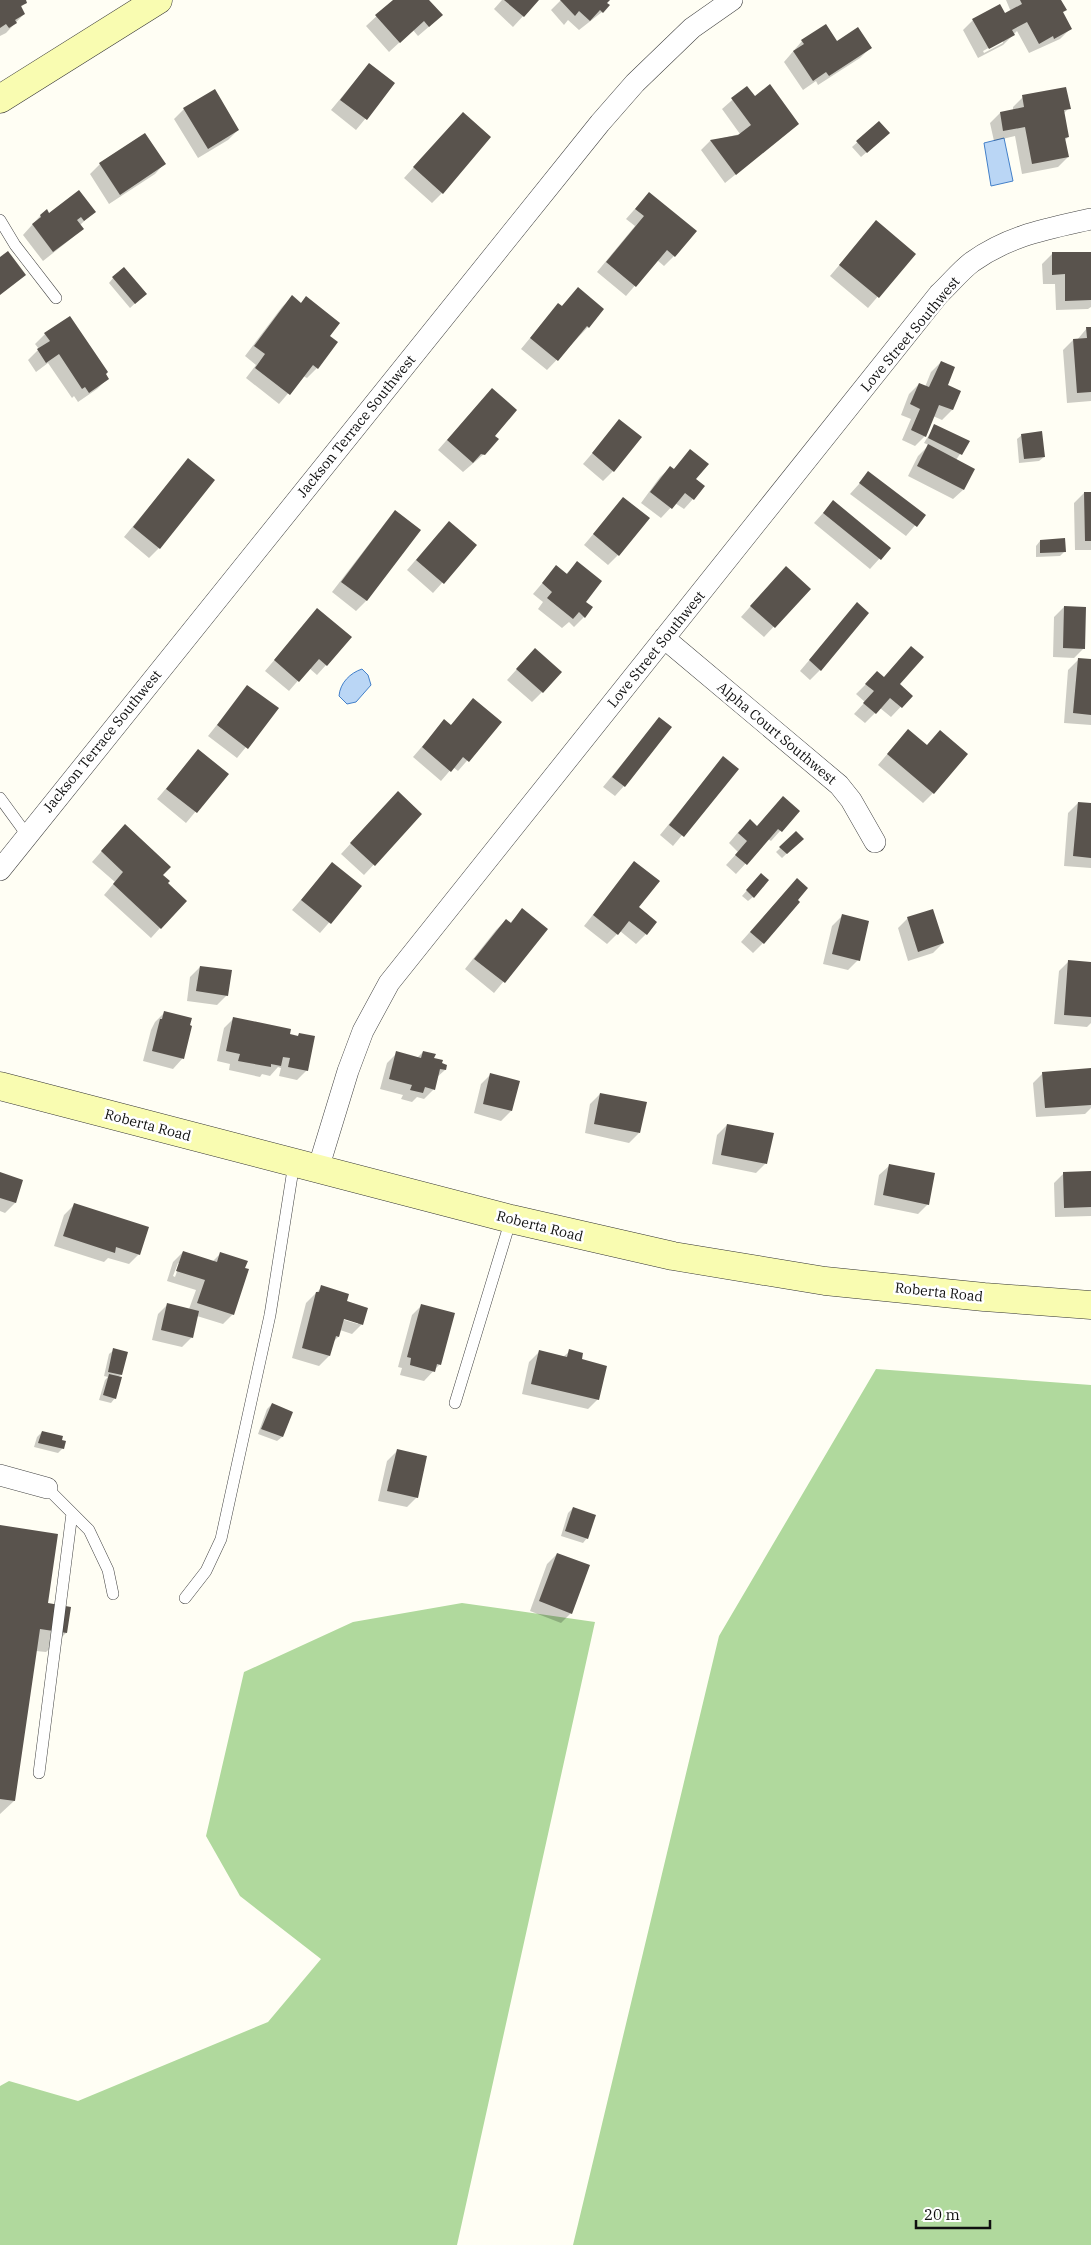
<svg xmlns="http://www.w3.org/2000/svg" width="1091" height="2245" viewBox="0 0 1091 2245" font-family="'IBM Plex Serif',serif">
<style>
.forest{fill:#b0d99d}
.water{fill:#bad6f5;stroke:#4380c9}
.shadow{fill:#0003;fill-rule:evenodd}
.building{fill:#59534d}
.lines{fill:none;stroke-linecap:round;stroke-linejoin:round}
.lane-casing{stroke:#434343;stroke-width:12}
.street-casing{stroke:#434343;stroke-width:22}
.secondary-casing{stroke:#323232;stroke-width:29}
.lane{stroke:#fff;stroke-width:11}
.street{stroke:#fff;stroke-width:21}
.secondary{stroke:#f9fcb1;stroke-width:28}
.labels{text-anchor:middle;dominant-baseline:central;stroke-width:5;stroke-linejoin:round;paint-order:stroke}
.street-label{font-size:14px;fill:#101010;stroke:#fff}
</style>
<rect width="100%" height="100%" fill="#fffef4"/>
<path class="forest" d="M876,1369L1091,1385V2245H573L719,1636Z
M462,1603L595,1622L457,2245H0V2086L9,2081L78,2101L268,2022L321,1959L240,1896L206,1836L244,1672L353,1622Z"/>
<path class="water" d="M1004,138L1013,181L991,186L984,143Z
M362,669L368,675L371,685L356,702L347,704L339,696C340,683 350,673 362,669Z"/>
<path class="shadow" d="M0,0H24L26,2L20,8L24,14L6,33L0,36Z
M394,0H427L431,25L418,36L413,30L389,52L366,26Z
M502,0H538L513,27L494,9Z
M561,0H609L606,3L608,5L602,12L579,30L568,20L564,25L551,10Z
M1006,0H1060L1062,13L1070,29L1060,39L1029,53L1017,31L1003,45L978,58L963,30L973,20L1005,15L1011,12ZM1003,40V43L984,53L983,51Z
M802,41L836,42L870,48L860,58L818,85L816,81L803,90L784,62Z
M369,64L394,84L356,130L331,110Z
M747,87L755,97L798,124L725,183L701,150L710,141L740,134L722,109Z
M1023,97L1069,108L1063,114L1068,137L1065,140L1068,157L1058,167L1022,174L1015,136L994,141L990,123L1000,113L1013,111V107Z
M184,109L238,130L228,140L198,158L174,119Z
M879,123L884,137L861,157L852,147Z
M453,124L442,193L432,203L404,178Z
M145,134L164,164L155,174L109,204L90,174L100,164Z
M649,193L674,256L664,266L657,260L626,296L597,272L635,226L626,219Z
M94,212L80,225L82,228L72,238L43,261L23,235L40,216Z
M876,222L914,254L868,308L830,276Z
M1091,253V307L1088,309L1056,310L1055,284H1043L1042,264L1052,254Z
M113,278L145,294L130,308L109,283Z
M578,289L588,327L547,370L521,349L549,315L558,305L561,307Z
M292,297L300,304L306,298L328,336L336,342L317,368L307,378L303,376L279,404L246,378L256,365L245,356L282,307Z
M1087,328H1091V401L1067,403L1063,350L1073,340H1077Z
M45,334L104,374L107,379L97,389L78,402L74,396L72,398L48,363L36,372L28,360L39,349L35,344Z
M941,362L946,386L959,392L952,410L942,420L933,416L925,436L915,446L902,440L911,419L901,415L909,394L919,384L925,387L931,372Z
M482,400L493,436L484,454L463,472L438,450Z
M620,421L613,471L603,481L583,464Z
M935,425L968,442L956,460L963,490L953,499L908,476L918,456L929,445L924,443Z
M1022,435L1044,457L1039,461L1019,463L1017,439Z
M690,451L695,480L693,499L684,509L675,503L661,518L641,503L660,477L670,468L673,470Z
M188,460L159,548L149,558L124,537Z
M869,473L924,515L906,536L850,494Z
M1084,493H1091V550H1075L1074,503Z
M623,499L618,555L608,565L584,545Z
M833,502L889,548L870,569L814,523Z
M396,512L419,531L366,601L356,611L332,592L386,522Z
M439,533L475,546L433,593L407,570Z
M1040,541L1065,551L1060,556L1036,557V546Z
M577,563L584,602V617L574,627L569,622L562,628L538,609L543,602L533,594L556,567L566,574Z
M776,578L809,589L764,637L741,617Z
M857,604L820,670L810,680L800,671Z
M1064,607L1084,648L1074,658L1053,657L1054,617Z
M317,610L326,665L317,675L309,668L289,691L265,671Z
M525,660L542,692L532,702L507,680Z
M1078,660L1091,661V725L1064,723L1068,670Z
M883,678L898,684L911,696L891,717L880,708L865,723L854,714L865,702L856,694L867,683Z
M248,686L277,709L237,758L208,736Z
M473,700L500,723L458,771L453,767L441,781L413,757L444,721L450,726Z
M659,719L624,786L615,796L603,787Z
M908,730L933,793L923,803L878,765Z
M198,751L227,774L186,823L157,799Z
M723,758L737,769L673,846L660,835Z
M388,803L421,814L364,875L341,854Z
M1078,803L1091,804V868L1064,866L1068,813Z
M798,811L771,841L768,839L736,874L726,865L738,852L729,843L740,830L757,827Z
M796,833L802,839L782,858L776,852Z
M115,836L162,875L166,883L160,928L151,938L104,895L115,882L92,862Z
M634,863L637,908L646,934L636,944L620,931L607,944L584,926Z
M332,864L360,887L320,933L292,910Z
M757,879L753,897L748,901L742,896Z
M787,890L763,943L753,953L741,942Z
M522,910L547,929L494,993L465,969L496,930L506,920L510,923Z
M842,916L858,960L848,970L823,964L832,926Z
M908,918L943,943L933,953L908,961L898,928Z
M1069,961L1091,963V1023L1087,1027L1054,1024L1059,971Z
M200,967L227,995L217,1005L187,1001L190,977Z
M165,1012L188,1026L182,1059L173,1069L143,1061L151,1030L155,1022Z
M234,1018L288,1035L307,1070L297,1080L279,1076L281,1068L278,1067L270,1076L262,1074L260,1077L229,1070L230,1064L217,1061L224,1028Z
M423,1052L446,1066L445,1070L436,1078L434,1089L424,1099L417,1097L412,1102L401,1099L403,1095L380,1089L387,1063L397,1053L417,1058Z
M1091,1070V1108L1085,1114L1036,1117L1033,1083L1043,1073Z
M491,1074L511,1111L501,1121L474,1113L481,1084Z
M600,1094L639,1133L629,1143L585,1133L590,1104Z
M727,1125L766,1163L756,1173L712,1164L717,1135Z
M889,1166L928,1204L918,1214L874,1205L879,1175Z
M1091,1172V1216L1055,1217L1054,1183L1064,1173Z
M0,1174L22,1180L15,1203L5,1213L0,1211Z
M74,1205L139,1254L129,1264L108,1258L104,1262L54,1246L64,1215Z
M183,1252L212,1262L221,1253L233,1314L223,1324L197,1316L192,1337L182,1347L152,1340L158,1314L168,1304L189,1309L196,1290L167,1281L173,1262ZM178,1263H180L175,1277L173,1276Z
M322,1287L345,1302L362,1324L352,1334L340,1330L338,1337L333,1342L329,1356L319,1366L292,1358L306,1303ZM339,1316L358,1322V1324L338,1318Z
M422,1305L440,1364L424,1381L400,1375L402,1368L398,1367L412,1315Z
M114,1350L121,1375L118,1377L115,1398L111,1403L99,1400L105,1380L108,1377L104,1376L109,1354Z
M570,1351L580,1360L598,1399L588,1409L522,1394L529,1362L539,1352L563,1357Z
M272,1404L291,1412L282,1437L277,1441L258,1434L267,1409Z
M42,1432L63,1448L58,1453L34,1447L37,1437Z
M397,1451L417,1497L407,1507L378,1501L387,1461Z
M573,1508L587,1538L583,1543L561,1536L568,1513Z
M0,1527L46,1605L66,1633L46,1652L36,1651L14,1801L0,1814Z
M557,1554L571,1613L561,1623L530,1611L547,1564Z"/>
<path class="building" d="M0,0H26L27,3L21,6L25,14L15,20L17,23L9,28L6,24L0,28Z
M393,0H429L443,15L429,27L424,21L400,43L375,15Z
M504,0H539L524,17Z
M560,0H610L607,3L610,5L603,13L600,10L590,21L579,11L575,16Z
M1020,0H1061L1067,10L1063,12L1072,29L1054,39L1053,36L1039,44L1027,22L1012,30L1015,35L989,49L972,19L1000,4L1005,13L1022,4Z
M826,24L837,41L858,27L872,48L829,76L826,72L813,81L793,51L804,44L801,40Z
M369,63L395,83L367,120L340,100Z
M770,84L799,124L736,175L710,140L738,135L751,125L731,98L747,86L755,96Z
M1066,87L1071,109L1064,110L1069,137L1065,138L1069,157L1032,164L1025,127L1003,131L1000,112L1024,107L1022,95Z
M215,89L239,130L208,149L183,108Z
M463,112L491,137L443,194L413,167Z
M879,121L890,133L867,153L856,141Z
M145,133L166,164L120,195L99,163Z
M79,190L96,212L84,221L81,217L77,220L84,229L53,252L32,224L41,217L40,215L47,209L49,213Z
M649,192L697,231L675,257L667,250L636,287L606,262L644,216L635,209Z
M876,220L916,254L879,298L839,265Z
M8,251L26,275L0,295V257Z
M1052,252H1091V300L1065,301V274L1052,275Z
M124,267L147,294L135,304L112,277Z
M578,287L604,309L589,328L587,326L558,361L530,338L558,303L562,306Z
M292,295L301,303L306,296L340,323L330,336L338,342L318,369L313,365L290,395L255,368L265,354L254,346Z
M70,316L108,372L106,374L109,379L89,393L85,387L82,389L59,354L46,363L37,349L50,341L44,333Z
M1086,327H1091V392L1077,393L1073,339L1087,338Z
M941,361L955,367L948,385L961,391L953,410L939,405L926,437L911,430L920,409L910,404L919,383L929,387Z
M492,388L517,410L495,436L499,439L485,455L481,454L473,463L447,440Z
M619,419L642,437L614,472L592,453Z
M934,424L970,441L962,455L928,438Z
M1042,431L1045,457L1024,459L1021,434Z
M928,444L975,469L964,490L917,466Z
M690,449L709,464L696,479L705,486L694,500L685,493L672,509L650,492L670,466L674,469Z
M188,458L215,480L160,549L133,527Z
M868,471L926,515L917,527L859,483Z
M1084,492H1091V541H1085Z
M623,497L650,518L619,556L593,534Z
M833,500L891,548L881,560L823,513Z
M395,510L421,530L367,601L341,582Z
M449,521L477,545L444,584L416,560Z
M1065,538L1066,552L1040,553V540Z
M577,561L602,581L586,602L593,607L585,618L579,612L573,619L547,598L552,592L542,583L556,565L567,574Z
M786,566L811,589L775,628L750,606Z
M857,602L869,613L821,671L809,660Z
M1064,606L1086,607L1085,649L1063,648Z
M317,608L352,637L327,666L319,659L299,682L274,660Z
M911,646L924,657L900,684L913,696L902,708L890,698L876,714L863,703L874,691L865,684L877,671L884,677Z
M535,648L562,672L543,693L516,669Z
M1078,658L1091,659V715L1073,713Z
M247,685L279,708L248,749L217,725Z
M473,698L502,722L469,762L463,757L451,772L422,747L444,719L451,725Z
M659,717L672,727L625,787L612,777Z
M908,729L927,745L940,730L968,754L934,794L887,754Z
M198,749L229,774L197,813L166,789Z
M723,756L739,769L684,837L669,825Z
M398,791L422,814L375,866L350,843Z
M783,796L800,811L782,832L778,829L747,865L735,855L747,841L738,833L750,819L757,826Z
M1078,802L1091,803V858L1073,856Z
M125,824L171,867L163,875L170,881L168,883L187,901L161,929L113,884L123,872L101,851Z
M796,831L804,839L787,854L779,847Z
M634,861L660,881L639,907L657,922L647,935L629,921L618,935L593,915Z
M332,862L362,886L331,924L301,900Z
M761,873L769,880L754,898L746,890Z
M797,878L808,888L798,900L800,902L764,944L750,932Z
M522,908L548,929L505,983L474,959L506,919L511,923Z
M933,909L944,943L918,952L907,917Z
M842,914L869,921L860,961L832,954Z
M1068,960L1091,962V1017L1064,1015Z
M200,966L232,970L228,996L196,991Z
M164,1011L192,1018L190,1025L192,1026L184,1059L152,1051L160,1019H162Z
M233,1017L291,1029L290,1034L298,1036L299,1033L315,1036L308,1071L288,1067L290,1058L283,1057L281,1066L271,1064V1067L238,1061L240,1054L226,1051Z
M396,1051L421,1058L423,1051L436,1054L434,1058L443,1060L442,1063L447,1065L446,1070L440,1069L435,1090L425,1087L423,1093L410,1090L412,1085L389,1079Z
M1091,1068V1105L1045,1108L1042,1072Z
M490,1073L520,1081L512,1111L483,1104Z
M600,1093L647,1102L640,1133L594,1124Z
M727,1124L774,1133L767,1164L721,1155Z
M889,1164L935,1173L929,1205L883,1195Z
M1091,1171V1207L1064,1208L1063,1172Z
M0,1172L23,1180L16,1203L0,1198Z
M74,1203L149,1227L140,1255L116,1247L115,1253L63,1236Z
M183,1251L217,1262L220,1252L248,1261L245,1268L249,1269L234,1315L197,1303L205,1280L176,1271Z
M321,1285L349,1294L347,1301L368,1308L363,1325L344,1319L339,1337L336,1336L330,1356L302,1348L316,1292H319Z
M167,1303L199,1311L193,1338L161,1330Z
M421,1304L455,1313L441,1365L437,1364L435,1372L410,1365L411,1358L407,1357Z
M113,1348L128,1352L122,1375L108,1372Z
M569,1349L583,1353L582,1359L607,1366L599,1400L531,1384L539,1350L567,1357Z
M109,1374L122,1377L116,1399L103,1395Z
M272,1403L293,1412L283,1437L261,1429Z
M42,1431L63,1436L62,1440L66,1441L64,1449L38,1443Z
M397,1449L427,1456L418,1498L387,1491Z
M573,1507L596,1515L588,1539L565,1531Z
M0,1525L58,1534L48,1603L71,1607L67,1633L40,1629L15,1801L0,1799Z
M557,1553L590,1565L572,1614L539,1601Z"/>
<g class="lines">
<defs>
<path id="lane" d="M0,220L15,245L56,298
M0,798L27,835
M455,1403L511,1219
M47,1488L89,1530L108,1570L113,1594
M185,1598L206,1571L221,1539L270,1315L294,1163
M39,1773L72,1513"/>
<path id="street" d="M664,638L839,785L851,800L875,842
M0,870L600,123L635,83L692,28L732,0
M318,1169L348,1071L363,1031L389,983L939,294C950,284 960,271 972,262C1010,235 1047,229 1091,219
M0,1475L47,1488"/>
<path id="secondary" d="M0,99L158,0
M0,1086L511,1219L673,1256L825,1281L984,1297L1091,1305"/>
</defs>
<use href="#lane" class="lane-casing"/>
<use href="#street" class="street-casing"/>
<use href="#secondary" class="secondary-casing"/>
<use href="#lane" class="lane"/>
<use href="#street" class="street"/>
<use href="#secondary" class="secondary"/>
</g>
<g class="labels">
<g class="street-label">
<text transform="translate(910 334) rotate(-50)">Love Street Southwest</text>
<text transform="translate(356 426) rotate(-51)">Jackson Terrace Southwest</text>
<text transform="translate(656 649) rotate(-51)">Love Street Southwest</text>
<text transform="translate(777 733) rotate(40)">Alpha Court Southwest</text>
<text transform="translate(102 741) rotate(-51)">Jackson Terrace Southwest</text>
<text transform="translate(148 1125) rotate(15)">Roberta Road</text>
<text transform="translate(540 1226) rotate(14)">Roberta Road</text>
<text transform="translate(939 1292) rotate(6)">Roberta Road</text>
</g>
</g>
<path d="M916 2220v8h74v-8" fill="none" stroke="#101010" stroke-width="2.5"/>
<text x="924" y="2220" font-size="15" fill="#101010" stroke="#ffffff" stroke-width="4" paint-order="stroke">20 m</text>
</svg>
